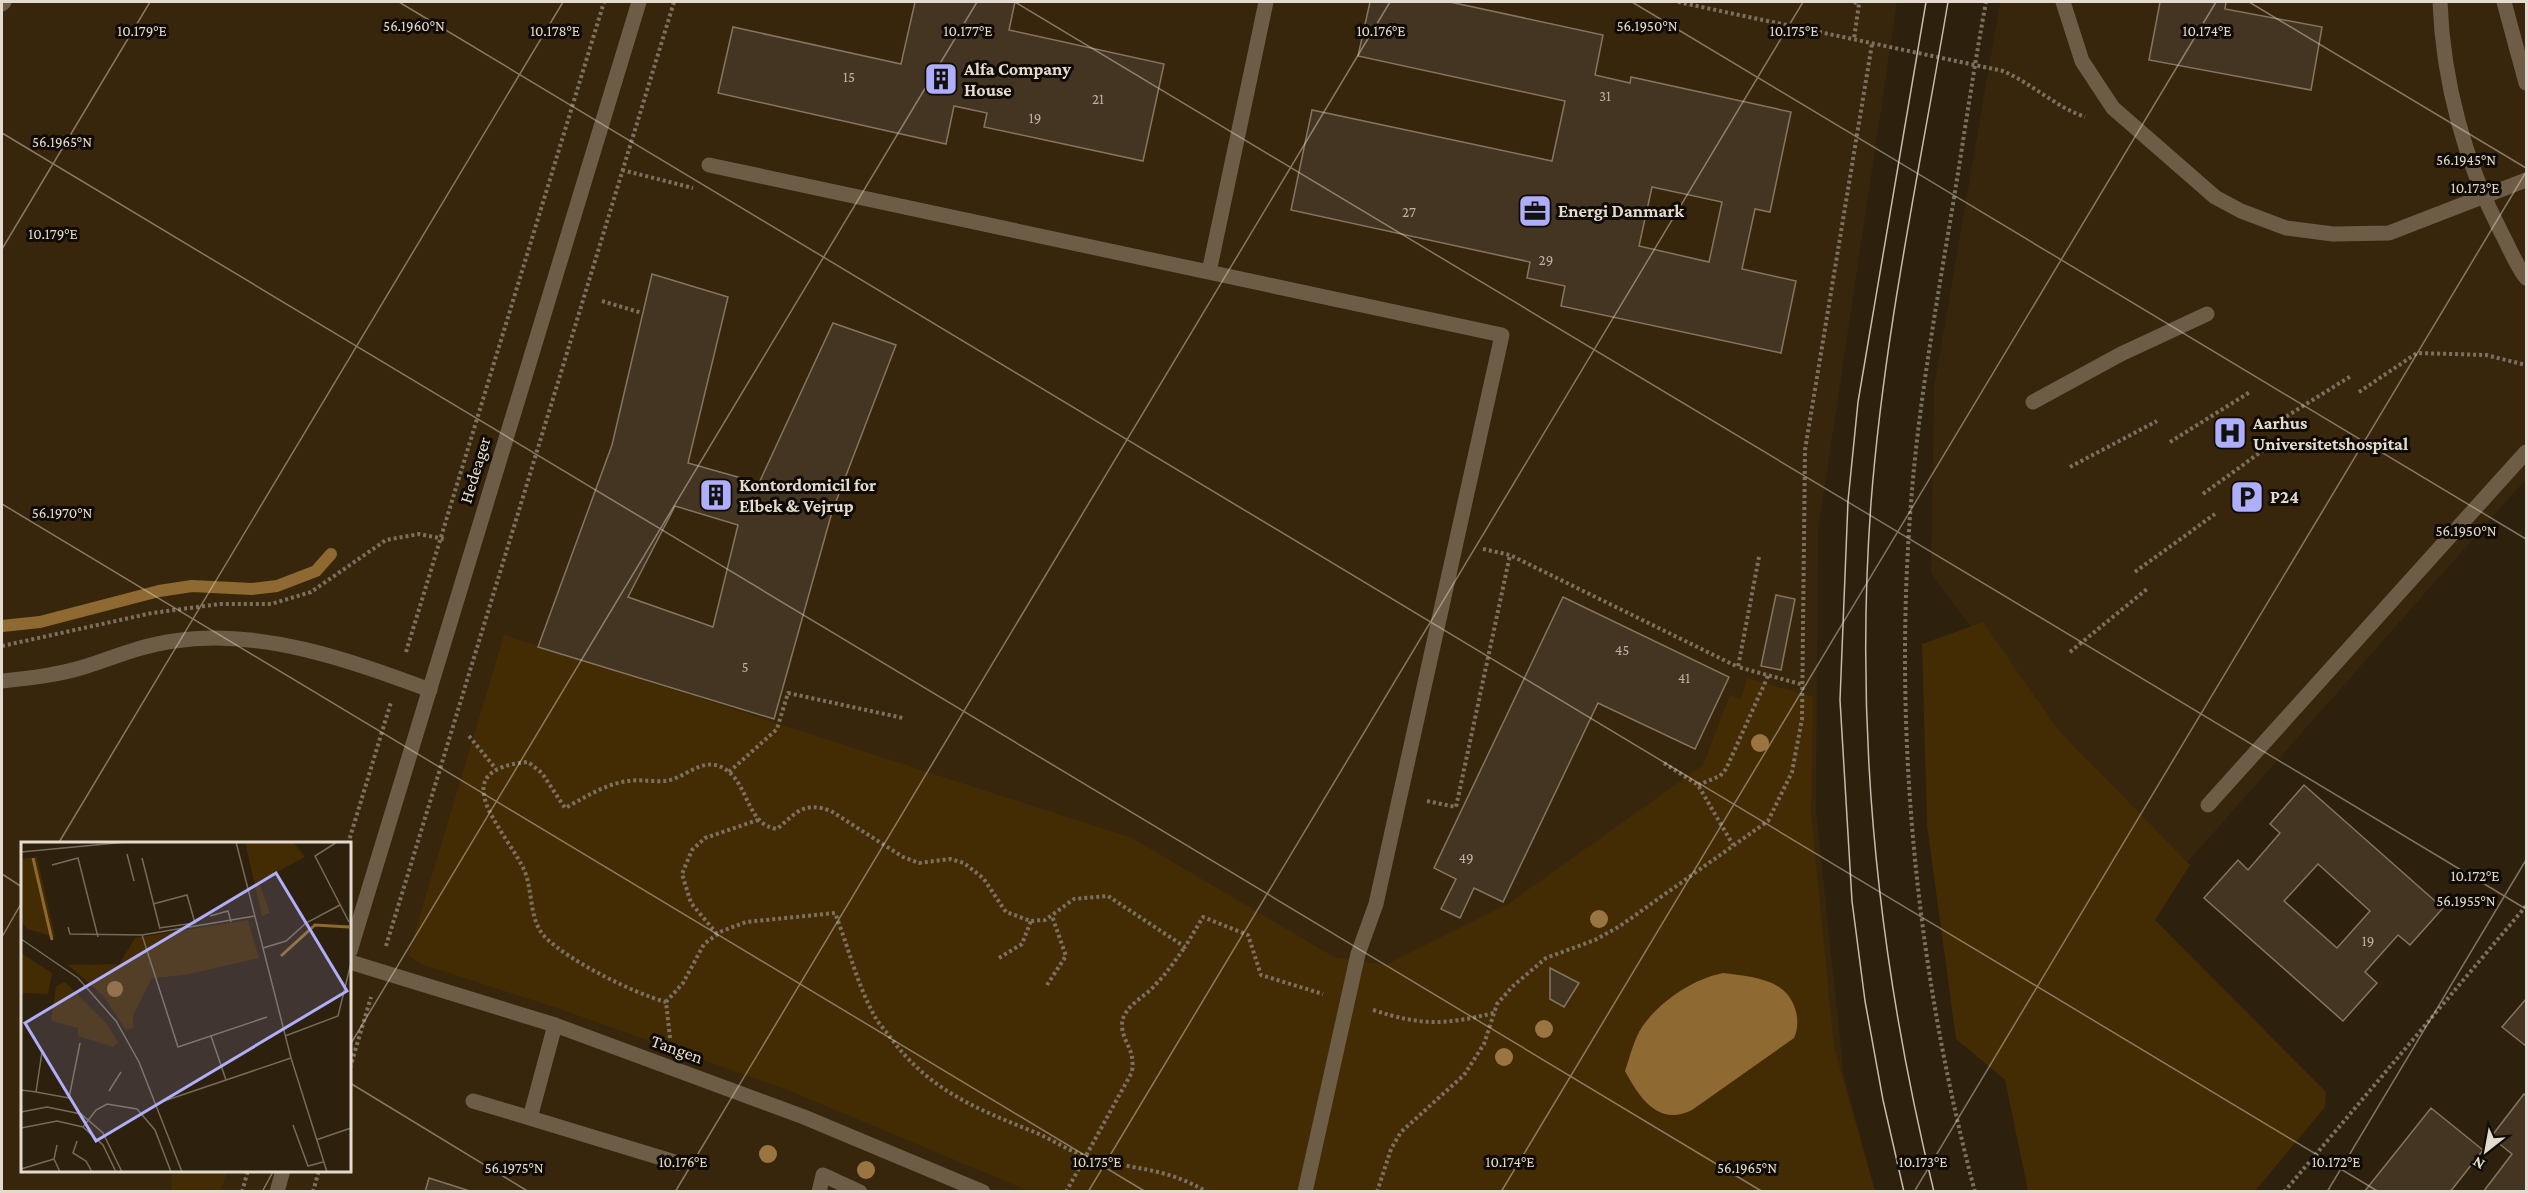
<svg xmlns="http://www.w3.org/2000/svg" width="2528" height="1193" viewBox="0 0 2528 1193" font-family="'Crimson Pro',serif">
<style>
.built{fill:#38260c;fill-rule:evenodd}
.green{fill:#432b04}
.water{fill:#8f6932}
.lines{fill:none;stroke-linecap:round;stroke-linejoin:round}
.stream{stroke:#8f6932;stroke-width:12}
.building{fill:#433522;stroke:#857560;stroke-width:1.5;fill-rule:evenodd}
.path{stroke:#7c7161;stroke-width:4;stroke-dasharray:3 3;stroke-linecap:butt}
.service{stroke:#6d5d47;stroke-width:15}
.minor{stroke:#6d5d47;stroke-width:15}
.tertiary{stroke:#6d5d47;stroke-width:15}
.tram{stroke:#c5bbae;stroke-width:1.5}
.tree{fill:#9a7541}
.ticks{fill:none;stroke:#e4dbcf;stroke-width:1.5;stroke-opacity:0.45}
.labels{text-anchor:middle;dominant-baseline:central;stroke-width:6;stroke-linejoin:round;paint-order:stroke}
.number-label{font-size:15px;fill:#bcb2a4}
.poi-label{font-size:18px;font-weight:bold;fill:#e4dbcf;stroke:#100b04;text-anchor:start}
.street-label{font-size:18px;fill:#e4dbcf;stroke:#100b04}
.inset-river{fill:none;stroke:#8f6932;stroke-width:3}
.inset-road{fill:none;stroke:#766b5b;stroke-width:1.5}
.view{fill:#afaefa;fill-opacity:0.15;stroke:#afaefa;stroke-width:3}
.inset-edge{fill:none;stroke:#e4dbcf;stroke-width:3}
.ticks-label{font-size:15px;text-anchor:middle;fill:#e4dbcf;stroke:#100b04;stroke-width:6;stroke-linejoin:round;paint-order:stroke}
</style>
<rect width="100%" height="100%" fill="#2d200d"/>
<path class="built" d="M2,2H1897L1818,532L1816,810L1844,1076L1875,1191L2,1192ZM22,844H350V1170H22Z
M2000,2H2526V479L2184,866L2048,732L1931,573L1934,388Z"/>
<path class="green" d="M1983,622L2058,730L2190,865L2155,920L2326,1092L2325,1107L2255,1191H2028L2005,1080L1956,1039L1927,825L1922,644Z
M504,635L1132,838L1334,957L1385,965L1508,904L1703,765L1730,695L1741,699L1747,678L1813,697L1811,813L1834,1047L1875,1191H1029L788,1090L554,1007L421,964L408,955Z
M172,1171V1170L227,1171L221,1191H171Z"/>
<path class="water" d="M1723,973C1740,975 1764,977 1779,987C1795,997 1802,1021 1794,1038L1692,1110C1658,1127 1639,1097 1625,1071C1630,1057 1634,1039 1642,1027C1660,1001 1693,979 1723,973Z"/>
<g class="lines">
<path class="stream" d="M2,626L40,622L159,591L192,586L252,589L277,586L316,571L331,554"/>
</g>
<path class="building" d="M915,2H1015L1009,30L1164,64L1143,161L984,127L987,113L954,106L946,144L718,93L733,27L901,64Z
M1370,2H1450L1603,35L1595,75L1630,83L1631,77L1791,112L1770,212L1755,209L1742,269L1796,281L1781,353L1561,306L1565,286L1527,278L1530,262L1291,210L1312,110L1552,161L1565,101L1358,56ZM1652,187L1722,202L1709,262L1639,246Z
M2160,2H2226L2225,9L2322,27L2311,90L2149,60Z
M652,274L728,297L688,463L759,483L833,323L896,345L832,512L774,719L538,647L612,445ZM675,506L738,525L713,627L628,597Z
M1776,595L1795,599L1781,670L1761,666Z
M1563,597L1729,677L1695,749L1598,703L1503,902L1474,888L1460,918L1441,909L1456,879L1434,868Z
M2304,785L2443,908L2410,945L2398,935L2365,972L2377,983L2343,1021L2204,898L2238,860L2248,870L2280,833L2270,824ZM2318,864L2370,911L2337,948L2284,901Z
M1550,968L1579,983L1564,1007L1550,999Z
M2526,999V1046L2502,1027Z
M2524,1094L2526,1096V1192H2483L2512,1154L2491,1137Z
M2431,1108L2483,1150L2450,1192H2364Z
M429,1178L473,1192H425Z"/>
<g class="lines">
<path class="path" d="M1678,2L2003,71C2031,83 2056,107 2085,117
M1854,2L1859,4L1854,39
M622,170L693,188
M602,301L642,313
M2359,392L2417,353L2486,355L2526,365
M2271,426L2351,376
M2170,442L2250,392
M2070,467L2157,421
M2203,494L2280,438
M1483,549L1510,555L1738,667
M1759,557L1738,667L1804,685
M2135,572L2215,514
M2,646L152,613L220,604H271L311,592L386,540L419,534L444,539
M406,652L604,2
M2070,652L2147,589
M469,736L496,769
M1664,763L1698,785L1733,845
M729,772L777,729L788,693L903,718
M1698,785L1720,776L1726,769L1768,676
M1427,801L1456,807L1510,555
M348,844L391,702
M717,934L691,903L682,874L692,850L705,838L758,820
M386,946L674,2
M999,958L1022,944L1031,921
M1047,985L1066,956L1052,916
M666,1002L683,983L704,944L722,931L746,922L835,913C848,946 857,984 874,1015C878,1023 885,1030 890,1037C928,1089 974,1108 1032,1131C1052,1139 1070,1152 1090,1158C1135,1170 1165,1167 1207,1192
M1373,1010C1423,1026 1443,1025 1494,1013
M670,1038L666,1002C633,993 569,961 545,937C529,920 533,892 525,872C508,832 439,770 528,762L542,773L565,808C586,797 605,784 628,781C640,779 653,782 665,781C688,778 705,752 729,772C749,789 748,825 777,829C797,812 804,801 831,811L903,857L919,863L950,859L964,863L983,878L1006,912L1031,921L1045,920L1074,899L1108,896L1185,947L1203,917L1248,935L1261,975L1323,994
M350,1068L371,997
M242,1192L248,1170
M313,1192L319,1170
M1066,1192L1132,1072C1135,1048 1124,1045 1122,1027C1121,1006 1145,998 1156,984C1167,973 1176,959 1185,947
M1377,1192L1391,1149L1401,1132L1464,1075L1484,1044L1497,1004L1513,986L1546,958L1595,940L1620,926L1768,821L1792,772L1802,719L1805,450L1872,44
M1975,1192C1916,970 1893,732 1911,503C1918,410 1934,319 1949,228C1962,152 1972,77 1986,2
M2284,1192L2526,906"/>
<path class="service" d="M2063,2L2082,61L2113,108L2215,197L2241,211L2286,228L2333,234L2389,233L2526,180
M2,4L4,2
M709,165L1502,335L1376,904L1358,954L1305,1192
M1209,272L1266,2
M2033,402L2121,354L2207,314
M2,681C30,678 59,675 87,666C115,657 143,645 174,641C261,628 349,660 430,690
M2208,805L2526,452
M555,1025L530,1118L678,1163
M473,1101L530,1118
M819,1192L823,1175L860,1192"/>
<path class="minor" d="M350,962L555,1025L804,1117L983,1192"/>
<path class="tertiary" d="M2440,2C2443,82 2465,163 2502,234C2510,249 2516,265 2526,278
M2504,2L2526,83
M350,951L639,2
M277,1192L283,1170"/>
<path class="tram" d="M1904,1192L1883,1100L1865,1001L1852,901L1840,700L1848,501L1858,402L1926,2
M1934,1192C1879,967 1854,734 1871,503C1884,334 1920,168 1948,2"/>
</g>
<g class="tree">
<circle cx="1760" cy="743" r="9"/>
<circle cx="1599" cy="919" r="9"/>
<circle cx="1544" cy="1029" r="9"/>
<circle cx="1504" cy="1057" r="9"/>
<circle cx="768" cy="1154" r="9"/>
<circle cx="866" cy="1170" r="9"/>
</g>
<path class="ticks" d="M399,2L2379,1192M1015,2L2526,909M1632,2L2526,539M2249,2L2526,168M2,133L1763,1192M2,249L150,2M2,504L1146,1192M58,844L563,2M2,874L22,887M2,937L22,902M350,1045L977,2M350,1083L529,1192M262,1192L274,1170M675,1192L1390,2M1088,1192L1803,2M1501,1192L2216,2M1914,1192L2526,172M2327,1192L2526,860"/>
<defs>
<symbol id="building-square" viewBox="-11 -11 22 22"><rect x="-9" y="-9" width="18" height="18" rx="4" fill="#afaefa" stroke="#100b04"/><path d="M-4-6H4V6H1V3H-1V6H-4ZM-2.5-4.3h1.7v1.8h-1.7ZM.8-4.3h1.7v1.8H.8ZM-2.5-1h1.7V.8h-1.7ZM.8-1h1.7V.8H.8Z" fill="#111"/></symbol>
<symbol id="office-square" viewBox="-11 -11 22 22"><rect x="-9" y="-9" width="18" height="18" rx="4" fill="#afaefa" stroke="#100b04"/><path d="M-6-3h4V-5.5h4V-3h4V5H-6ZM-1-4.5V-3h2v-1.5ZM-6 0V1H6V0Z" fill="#111"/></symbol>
<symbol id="hospital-square" viewBox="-11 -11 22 22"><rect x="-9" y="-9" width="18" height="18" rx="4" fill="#afaefa" stroke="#100b04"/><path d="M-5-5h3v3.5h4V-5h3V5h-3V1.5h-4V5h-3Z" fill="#111"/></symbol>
<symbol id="parking-square" viewBox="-11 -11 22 22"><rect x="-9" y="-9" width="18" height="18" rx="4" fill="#afaefa" stroke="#100b04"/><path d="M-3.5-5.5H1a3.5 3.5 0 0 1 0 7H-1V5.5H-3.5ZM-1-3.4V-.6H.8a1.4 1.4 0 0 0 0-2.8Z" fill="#111"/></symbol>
</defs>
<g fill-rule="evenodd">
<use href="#building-square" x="922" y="60" width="38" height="38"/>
<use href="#office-square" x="1516" y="192" width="38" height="38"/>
<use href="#hospital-square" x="2211" y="414" width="38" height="38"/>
<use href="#building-square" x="697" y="476" width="38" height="38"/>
<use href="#parking-square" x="2228" y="478" width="38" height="38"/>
</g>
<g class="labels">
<g class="number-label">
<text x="849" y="77">15</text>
<text x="1605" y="96">31</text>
<text x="1098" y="99">21</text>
<text x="1035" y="118">19</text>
<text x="1409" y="212">27</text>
<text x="1546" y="260">29</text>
<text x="1622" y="650">45</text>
<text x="745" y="667">5</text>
<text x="1684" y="678">41</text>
<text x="1466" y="858">49</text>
<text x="2368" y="941">19</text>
</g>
<g class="poi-label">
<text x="964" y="69">Alfa Company<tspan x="964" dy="21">House</tspan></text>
<text x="1558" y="211">Energi Danmark</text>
<text x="2253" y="423">Aarhus<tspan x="2253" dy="21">Universitetshospital</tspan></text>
<text x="739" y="485">Kontordomicil for<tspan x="739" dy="21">Elbek &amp; Vejrup</tspan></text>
<text x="2270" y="497">P24</text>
</g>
<g class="street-label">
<text transform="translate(475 470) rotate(-73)">Hedeager</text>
<text transform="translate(677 1049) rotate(20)">Tangen</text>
</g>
</g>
<g transform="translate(21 842)">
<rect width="330" height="330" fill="#2d200d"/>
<path d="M224,0H272L284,15L238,40L249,71L241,74ZM16,15L34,95L6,87L0,79V17ZM227,78L238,116L164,133L131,136L112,174V186L105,188L82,154L47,123L98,122L114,96ZM0,111L31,131L27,152L0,151ZM44,140L86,182L97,200L92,205L57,194V186L30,179L35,144Z" fill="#432b04"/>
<path d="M86 147a8 8 0 1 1 16 0a8 8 0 1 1-16 0Z" fill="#8f6932"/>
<path class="inset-river" d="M12,16L31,98M260,114L294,83L328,85"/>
<path class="inset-road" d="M215,0L270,216L306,330M316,0L294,14L328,80M0,10L106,0M106,12L113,39M121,16L139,87M31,23L57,16L77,95M132,62L166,53L174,81L138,86M189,74L207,69L210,80M47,85L49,92L121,93L234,74M121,93L157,205L246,175M0,97L57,136L95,179L118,220L161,330M242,106L265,99L285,81L319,63M0,192V211M190,194L205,238M264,194L317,174L330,121M0,248L15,250L21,210M88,249L100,230M15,250L48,256L59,201M143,259L270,216M0,270L26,265L60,272L82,291L101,330M272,283L287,324L302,320M62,285L75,268L86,262L116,267L134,288L150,330M0,286L36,279L62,285L82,303L95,330M295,298L330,286M56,299L52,311L65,319L71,330M36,303L33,317L39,330M0,327L33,317"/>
<path class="view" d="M255,31L326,149L75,299L4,181Z"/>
<rect width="330" height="330" class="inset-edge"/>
</g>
<g class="ticks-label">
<text x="414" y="31">56.1960°N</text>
<text x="1647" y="31">56.1950°N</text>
<text x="142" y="36">10.179°E</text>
<text x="555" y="36">10.178°E</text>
<text x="968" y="36">10.177°E</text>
<text x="1381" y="36">10.176°E</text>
<text x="1794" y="36">10.175°E</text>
<text x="2207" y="36">10.174°E</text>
<text x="62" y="147">56.1965°N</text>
<text x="2466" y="165">56.1945°N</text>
<text x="2475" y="193">10.173°E</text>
<text x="53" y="239">10.179°E</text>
<text x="62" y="518">56.1970°N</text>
<text x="2466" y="536">56.1950°N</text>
<text x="2475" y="881">10.172°E</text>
<text x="2466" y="906">56.1955°N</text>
<text x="683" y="1167">10.176°E</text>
<text x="1097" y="1167">10.175°E</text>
<text x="1510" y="1167">10.174°E</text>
<text x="1923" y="1167">10.173°E</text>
<text x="2336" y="1167">10.172°E</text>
<text x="514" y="1173">56.1975°N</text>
<text x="1747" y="1173">56.1965°N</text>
</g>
<rect width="2528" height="1193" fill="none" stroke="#e4dbcf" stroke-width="6"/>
<g transform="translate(2486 1151) rotate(211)" stroke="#100b04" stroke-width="4.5" paint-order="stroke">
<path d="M0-4.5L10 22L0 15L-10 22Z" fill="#e4dbcf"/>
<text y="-9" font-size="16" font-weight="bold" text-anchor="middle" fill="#e4dbcf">N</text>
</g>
</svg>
